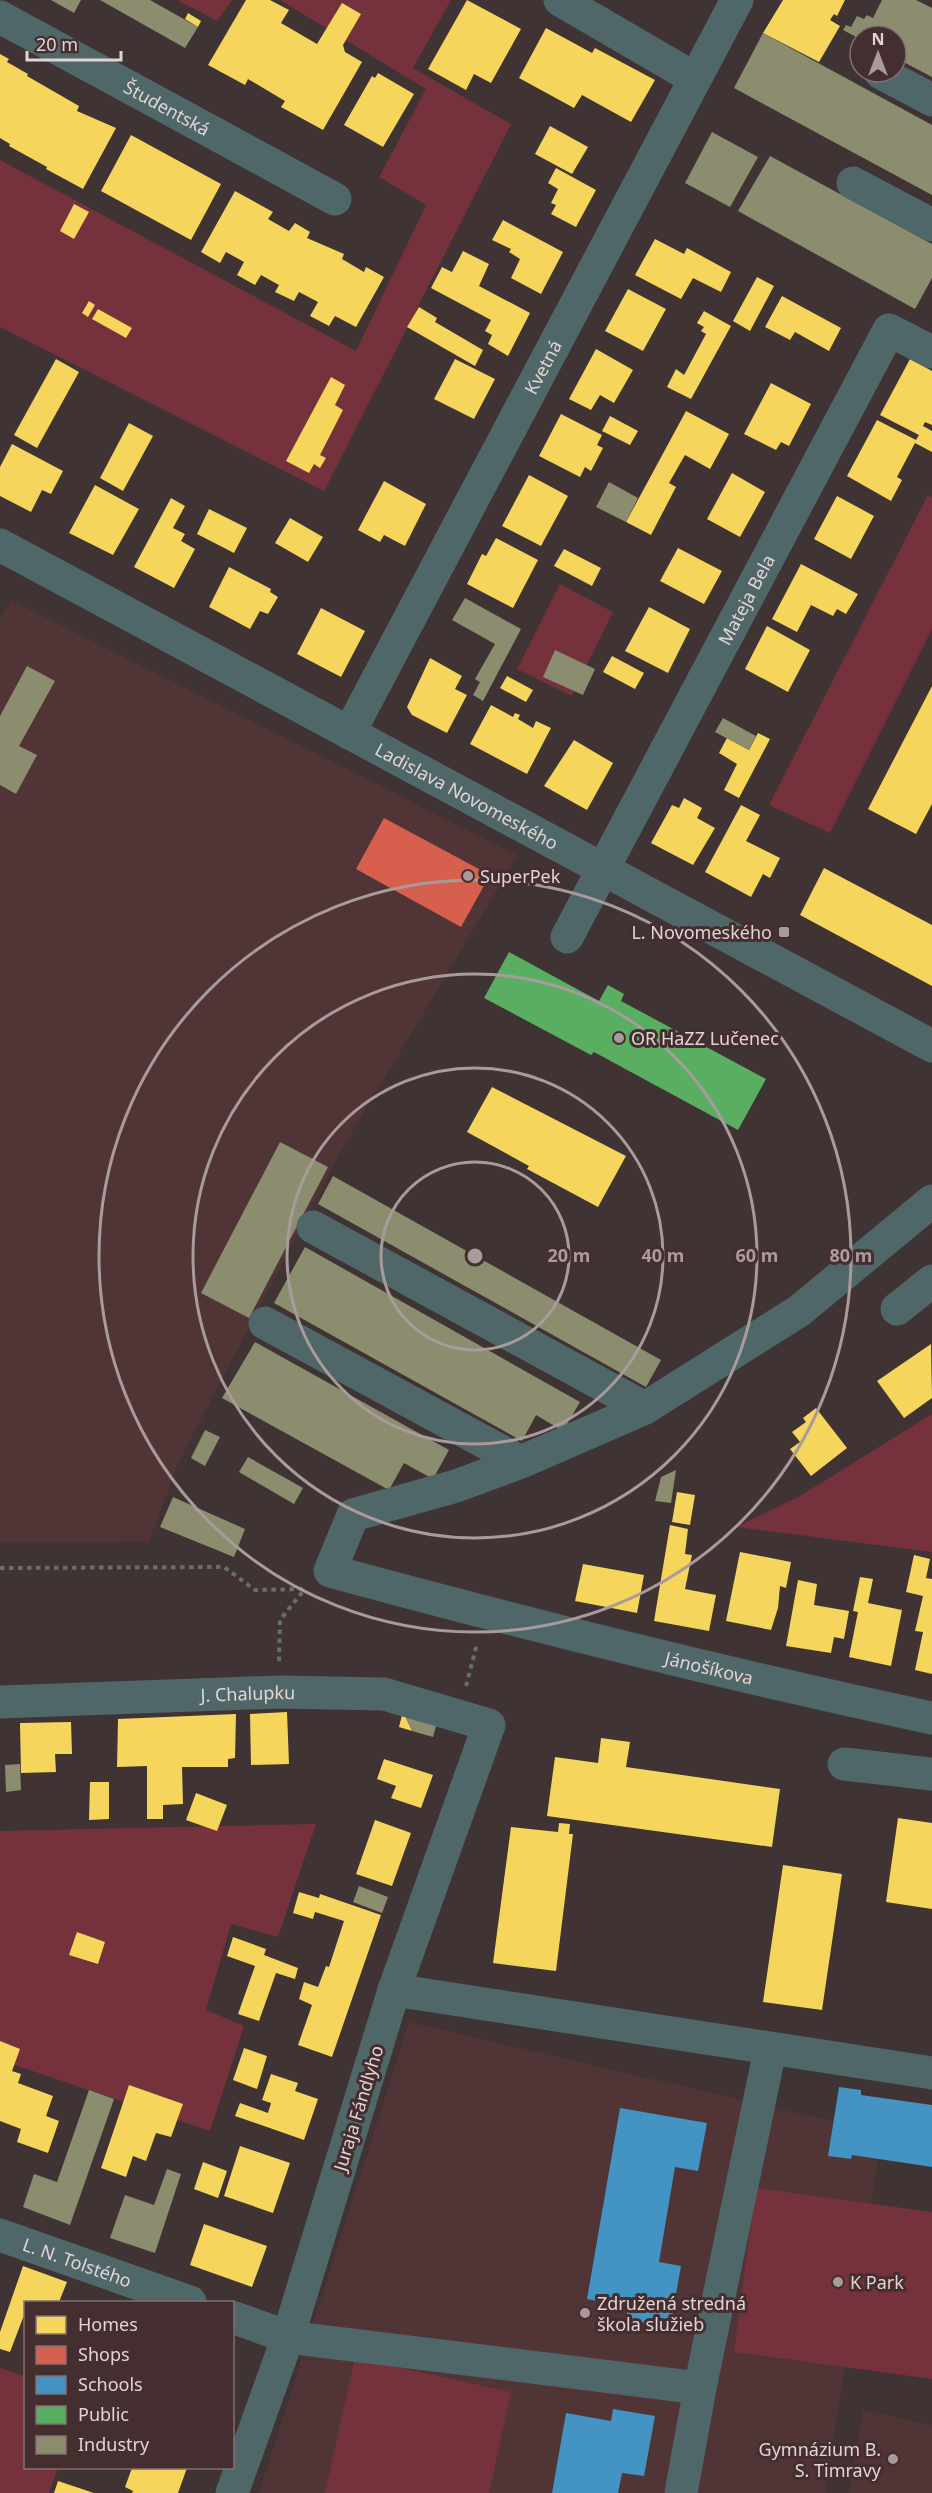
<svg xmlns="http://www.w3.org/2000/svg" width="932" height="2493" viewBox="0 0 932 2493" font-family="'Noto Sans',sans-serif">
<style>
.built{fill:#503436}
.green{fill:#76323c}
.homes{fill:#f6d55c}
.shops{fill:#d6604d}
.schools{fill:#4393c3}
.public{fill:#5aae61}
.industry{fill:#8c8c6e}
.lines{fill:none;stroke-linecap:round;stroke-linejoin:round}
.path{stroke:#646f70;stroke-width:4;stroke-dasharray:4.5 4.5;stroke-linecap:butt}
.minor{stroke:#4f6769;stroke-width:33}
.ring{fill:none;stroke:#a99b9c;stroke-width:3}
.poi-dot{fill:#a99b9c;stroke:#442e2f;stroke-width:2}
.labels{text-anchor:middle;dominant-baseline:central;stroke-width:6;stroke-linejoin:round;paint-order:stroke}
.street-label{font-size:18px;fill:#e2d3d4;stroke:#442e2f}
.poi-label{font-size:18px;fill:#e2d3d4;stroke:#442e2f;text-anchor:start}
.centre{fill:#a99b9c;stroke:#442e2f;stroke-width:3}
.ring-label{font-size:18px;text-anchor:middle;font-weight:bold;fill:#a99b9c;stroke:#442e2f;stroke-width:6;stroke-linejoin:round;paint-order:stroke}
</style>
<rect width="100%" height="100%" fill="#3f3333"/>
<path class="built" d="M11,600L518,855L341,1151L179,1462L149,1542L0,1543V620Z
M409,2022L882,2133L825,2493H259Z
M863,2410L932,2425V2493H849Z"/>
<path class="green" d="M177,0H232L217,21Z
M280,0H451L413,68L511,124L324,491L0,327V160L356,351L426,205L379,177L426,89Z
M928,495L932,497V629L830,833L769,805Z
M560,584L613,612L572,696L517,669Z
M932,1414V1552L736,1527L800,1496Z
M316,1824L278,1937L231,1924L206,2010L244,2026L210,2131L0,2060V1831Z
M756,2188L932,2212V2379L734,2352Z
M355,2358L511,2392L489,2493H325Z
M0,2368L25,2376L26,2468H58L49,2493H0Z"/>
<path class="homes" d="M246,0H270L289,10L281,23L317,44L342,3L361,14L343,45L345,52L362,62L323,130L281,107L285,101L248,79L245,85L208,65Z
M467,0L521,29L491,83L474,74L466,90L428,69Z
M783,0H845L837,16L834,14L830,20L840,26L819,62L763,33Z
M188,13L201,21L198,27L185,19Z
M546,28L592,53L595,48L655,80L631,122L582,95L574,108L519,78Z
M0,54L9,59L7,62L28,74L27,76L79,106L77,111L116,128L83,189L46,169L47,167L9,146L10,144L0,138Z
M378,73L414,94L383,147L344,125L372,76L375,78Z
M550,126L588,147L572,174L535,154Z
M131,135L221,184L191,240L101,191Z
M556,168L596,190L576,227L551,214L556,205L551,203L558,189L548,183Z
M235,191L273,212L268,219L289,231L295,223L310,232L307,238L344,254L342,259L364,272L366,267L384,277L356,327L335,316L329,326L310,316L318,302L299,292L294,301L275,292L279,285L261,275L255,285L237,275L244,262L226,252L220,263L201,252Z
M74,204L89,212L74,239L60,231Z
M503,220L563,252L541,294L511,278L520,259L509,252L511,249L492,240Z
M655,239L684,254L687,248L731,272L721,292L693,278L681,299L635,275Z
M463,251L489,264L479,286L530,313L508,356L488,344L492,335L485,331L491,320L431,288L442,267L452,272Z
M757,277L774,286L750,331L733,321Z
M628,289L666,309L643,351L605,331Z
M782,296L841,328L829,351L795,332L790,340L765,327Z
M89,301L95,305L88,317L82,313Z
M419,307L437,318L435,322L483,350L475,366L407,327Z
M98,309L132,328L126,338L92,319Z
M704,311L731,326L691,399L667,387L676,369L684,375L706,334L701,331L704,327L697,323Z
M596,349L633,370L614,403L600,395L591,410L569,399Z
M56,359L79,372L37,448L14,435Z
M455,359L495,379L474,419L434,399Z
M910,359L932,371V425L925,422L923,426L932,431V452L915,443L897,477L902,480L891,501L847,476L877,420L916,440L919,435L880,415Z
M331,377L345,385L335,405L343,410L320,455L326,458L320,468L314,464L309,473L286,461Z
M771,383L811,404L789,446L781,442L776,450L744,434Z
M686,411L729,434L710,469L685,455L669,483L676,487L651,535L626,522Z
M561,414L602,435L597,445L603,448L591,471L585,467L580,477L539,456Z
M610,416L638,431L630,445L602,431Z
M129,423L153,436L123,491L100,478Z
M12,444L63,471L51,494L42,490L31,512L0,496V467Z
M732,473L765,492L740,537L707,519Z
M529,475L568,496L541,546L502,526Z
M384,481L426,504L405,546L384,535L380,542L358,530Z
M95,485L139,509L113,555L69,533Z
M837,496L874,516L851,559L814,539Z
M171,498L185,506L173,528L185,534L181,541L195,549L174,588L134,567Z
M209,509L247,528L234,553L197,534Z
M290,518L323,537L308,562L275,543Z
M496,538L538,560L513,608L467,584L482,554L486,556Z
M678,548L722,571L704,604L660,581Z
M564,549L601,568L592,586L554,566Z
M801,564L858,594L846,614L837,609L833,616L811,605L797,632L772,619Z
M229,567L271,589L270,592L278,597L268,614L260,611L250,629L209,607Z
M649,607L690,629L668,673L625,651Z
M321,608L365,631L341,677L297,654Z
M767,626L810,650L788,692L745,669Z
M612,656L644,673L635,689L603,672Z
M430,658L462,676L455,689L467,695L447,733L412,715L407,707Z
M507,676L533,690L526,702L500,688Z
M932,686V804L916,834L868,809Z
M491,705L513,717L515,713L520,715L518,719L533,728L536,721L551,728L527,774L470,744Z
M758,733L770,739L739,798L724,790L737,764L719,753L727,738L749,750Z
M574,740L613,763L587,810L544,786Z
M684,798L702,808L697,818L715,828L693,865L651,843L672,805L679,808Z
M741,805L760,815L746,841L780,858L770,878L763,874L751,897L705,872Z
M824,868L932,925V986L800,915Z
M492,1087L626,1156L598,1207L527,1169L529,1166L467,1132Z
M931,1344L932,1398L904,1418L877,1381Z
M816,1408L847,1448L811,1476L790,1449L800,1442L792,1432L806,1422L803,1418Z
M677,1492L695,1495L690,1525L672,1522Z
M670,1525L688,1529L685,1554L692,1555L685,1589L716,1595L709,1631L654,1621Z
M740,1552L791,1562L786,1588L780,1586L778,1608L771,1630L726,1621Z
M914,1555L930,1559L926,1578L932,1579V1674L915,1670L923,1632L915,1631L923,1596L906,1592Z
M583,1564L644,1575L637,1613L575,1601Z
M860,1577L873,1579L868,1603L902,1610L891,1666L849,1657L858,1612L853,1611Z
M798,1580L817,1584L814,1605L849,1611L844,1639L834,1637L831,1653L786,1646Z
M403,1711L412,1731L399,1727Z
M287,1712L289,1764L251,1765L250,1714Z
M236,1714L235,1758L228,1759V1767H182L183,1804L163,1805V1819H147V1766L117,1767L118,1719Z
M71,1722L72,1754H55L56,1772L21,1773L20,1723Z
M601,1738L630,1742L626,1767L780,1789L772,1847L547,1816L555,1757L598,1763Z
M384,1759L433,1775L421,1808L391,1798L396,1786L377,1779Z
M90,1782H109V1819L89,1820Z
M196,1793L227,1805L217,1831L186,1820Z
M898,1818L932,1823V1909L886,1902Z
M375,1820L411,1833L392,1886L356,1874Z
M559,1823L570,1824L569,1834H573L556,1971L493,1963L511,1827L558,1832Z
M783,1865L842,1874L822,2010L763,2002Z
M299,1892L319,1898L320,1894L381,1915L332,2057L298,2045L312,2005L299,1999L304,1982L318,1987L326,1966L329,1967L344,1921L315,1912L313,1919L293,1913Z
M77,1932L105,1942L98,1964L69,1955Z
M233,1937L266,1949L264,1955L298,1968L295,1979L276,1973L259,2021L238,2014L255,1966L227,1956Z
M0,2041L20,2049L12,2071L21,2074L18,2083L53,2096L46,2116L59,2121L48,2153L17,2142L21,2129L0,2121Z
M244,2048L267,2056L257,2089L233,2080Z
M271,2074L298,2083L295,2091L318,2099L304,2140L235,2116L240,2103L268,2113L271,2103L262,2100Z
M129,2085L183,2104L171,2137L156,2133L146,2161L133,2156L126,2177L101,2168Z
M240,2146L290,2163L273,2213L224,2196Z
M203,2162L227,2171L218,2198L194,2189Z
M204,2224L267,2246L252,2287L190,2265Z
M23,2266L67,2282L59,2302H26V2310L10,2352L0,2349V2332Z
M132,2468H187L178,2493H132L133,2491L125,2487Z
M58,2481L94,2493H54Z"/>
<path class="shops" d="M384,818L490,875L461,927L356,869Z"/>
<path class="schools" d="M839,2087L861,2090V2095L932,2105V2167L852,2155L851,2159L828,2156Z
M620,2108L707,2123L698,2171L675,2167L659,2262L681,2266L670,2328L626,2319L628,2307L587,2299Z
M613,2409L655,2416L644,2476L622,2473L618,2493H552L566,2413L611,2421Z"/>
<path class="public" d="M509,952L599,1001L608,985L624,994L621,1001L766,1079L738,1130L594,1052L591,1055L484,998Z"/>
<path class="industry" d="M51,0H81L74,13Z
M100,0H150L198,27L185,48Z
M882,0H916L932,8V77L896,58V36H860V39L843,30L846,25L851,27L857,16L864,19L867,15L873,18Z
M763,33L932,125V195L734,88Z
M712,132L758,157L730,207L685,183Z
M770,156L932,244V278L915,309L738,211Z
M609,482L638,498L626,522L596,507Z
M465,598L521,629L483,701L473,695L480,682L475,679L495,644L452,620Z
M555,650L595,669L583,695L543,677Z
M27,666L55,681L19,746L37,755L16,794L0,785V716Z
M723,718L756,736L749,750L715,732Z
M280,1142L328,1167L249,1318L201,1293Z
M333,1176L661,1360L646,1387L318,1204Z
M305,1247L580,1402L563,1431L536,1415L522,1441L274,1303Z
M255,1342L449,1450L433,1479L404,1463L389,1490L222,1398Z
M205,1430L220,1437L205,1466L191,1458Z
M248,1457L303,1488L294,1504L239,1472Z
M676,1470L671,1503L655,1501L661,1477Z
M173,1497L245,1529L234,1557L160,1527Z
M403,1711L440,1712L433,1737L412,1731Z
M20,1764L21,1790L6,1792L5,1765Z
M359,1886L388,1897L382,1913L353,1902Z
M89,2090L114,2099L70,2225L23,2207L34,2174L57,2182Z
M167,2169L181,2174L155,2253L110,2238L125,2195L154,2205Z"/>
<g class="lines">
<path class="path" d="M0,1568L224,1567L255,1590L304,1589
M279,1661L280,1620L304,1590
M466,1686L477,1644"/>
<g class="minor">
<path d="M560,0L694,78"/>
<path id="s1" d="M0,17L335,199"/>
<path d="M881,73L932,100"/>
<path d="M853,183L932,225"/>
<path id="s2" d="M0,545L932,1046"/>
<path id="s3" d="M349,733L737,0"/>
<path id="s4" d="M567,937L889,330L932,352"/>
<path id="s5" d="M932,1201L799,1311L645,1408L521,1462L456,1486L353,1515L330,1571C529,1625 730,1675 932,1718"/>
<path d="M313,1227L645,1408"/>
<path d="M897,1309L932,1281"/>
<path d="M265,1323L521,1462"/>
<path id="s6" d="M0,1702L279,1692L384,1694L489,1725L394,1990L288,2337L232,2493"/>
<path d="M844,1764L932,1774"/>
<path d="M394,1990L932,2073"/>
<path id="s7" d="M0,2235L190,2302"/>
<path d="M232,2317L288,2337L700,2388L681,2493"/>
<path d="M700,2388L770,2050"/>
</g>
</g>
<g class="ring">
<circle cx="475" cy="1256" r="94"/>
<circle cx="475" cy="1256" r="188"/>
<circle cx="475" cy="1256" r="282"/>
<circle cx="475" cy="1256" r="376"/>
</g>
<g class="poi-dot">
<circle cx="468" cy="876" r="6"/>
<rect x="778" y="926" width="12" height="12" rx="3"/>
<circle cx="619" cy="1038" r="6"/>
<circle cx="838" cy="2282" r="6"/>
<circle cx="585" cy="2313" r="6"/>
<circle cx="893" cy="2459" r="6"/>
</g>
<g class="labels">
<g class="street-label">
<text stroke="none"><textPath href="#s1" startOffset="190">Študentská</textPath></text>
<text stroke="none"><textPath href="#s3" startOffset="414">Kvetná</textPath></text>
<text stroke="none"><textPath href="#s4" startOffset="382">Mateja Bela</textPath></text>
<text stroke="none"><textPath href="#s2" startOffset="530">Ladislava Novomeského</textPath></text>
<text stroke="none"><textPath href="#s5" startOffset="1118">Jánošíkova</textPath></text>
<text stroke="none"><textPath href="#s6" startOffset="248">J. Chalupku</textPath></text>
<text transform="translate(358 2108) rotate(-73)">Juraja Fándlyho</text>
<text stroke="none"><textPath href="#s7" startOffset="82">L. N. Tolstého</textPath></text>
</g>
<g class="poi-label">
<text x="480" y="876">SuperPek</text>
<text x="772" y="932" text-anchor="end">L. Novomeského</text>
<text x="631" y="1038">OR HaZZ Lučenec</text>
<text x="850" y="2282">K Park</text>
<text x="597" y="2303">Združená stredná<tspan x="597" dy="21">škola služieb</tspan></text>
<text x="881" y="2449" text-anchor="end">Gymnázium B.<tspan x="881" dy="21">S. Timravy</tspan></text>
</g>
</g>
<circle cx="475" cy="1256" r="9" class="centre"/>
<g class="ring-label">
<text x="569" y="1262">20 m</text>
<text x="663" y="1262">40 m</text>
<text x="757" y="1262">60 m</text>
<text x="851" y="1262">80 m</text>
</g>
<rect x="24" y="2301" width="210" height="168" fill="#442e2f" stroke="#837071" stroke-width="1.5"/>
<rect x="36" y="2316" width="30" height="18" fill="#f6d55c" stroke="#837071" stroke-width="1.5"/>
<text x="78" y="2331" font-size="18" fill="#e2d3d4">Homes</text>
<rect x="36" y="2346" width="30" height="18" fill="#d6604d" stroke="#837071" stroke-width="1.5"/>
<text x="78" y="2361" font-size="18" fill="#e2d3d4">Shops</text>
<rect x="36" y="2376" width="30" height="18" fill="#4393c3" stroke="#837071" stroke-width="1.5"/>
<text x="78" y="2391" font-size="18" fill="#e2d3d4">Schools</text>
<rect x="36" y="2406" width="30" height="18" fill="#5aae61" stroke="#837071" stroke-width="1.5"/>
<text x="78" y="2421" font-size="18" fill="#e2d3d4">Public</text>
<rect x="36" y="2436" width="30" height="18" fill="#8c8c6e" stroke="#837071" stroke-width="1.5"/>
<text x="78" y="2451" font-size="18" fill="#e2d3d4">Industry</text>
<g transform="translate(878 54)"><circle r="28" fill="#442e2f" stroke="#837071" stroke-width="1.5"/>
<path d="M0-4.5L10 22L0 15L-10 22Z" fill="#a99b9c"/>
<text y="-9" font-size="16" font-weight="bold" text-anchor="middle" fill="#e2d3d4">N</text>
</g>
<path d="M27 51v9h94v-9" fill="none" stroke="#e2d3d4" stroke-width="3"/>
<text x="36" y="51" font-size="18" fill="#e2d3d4" stroke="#442e2f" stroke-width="4.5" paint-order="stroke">20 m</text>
</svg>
